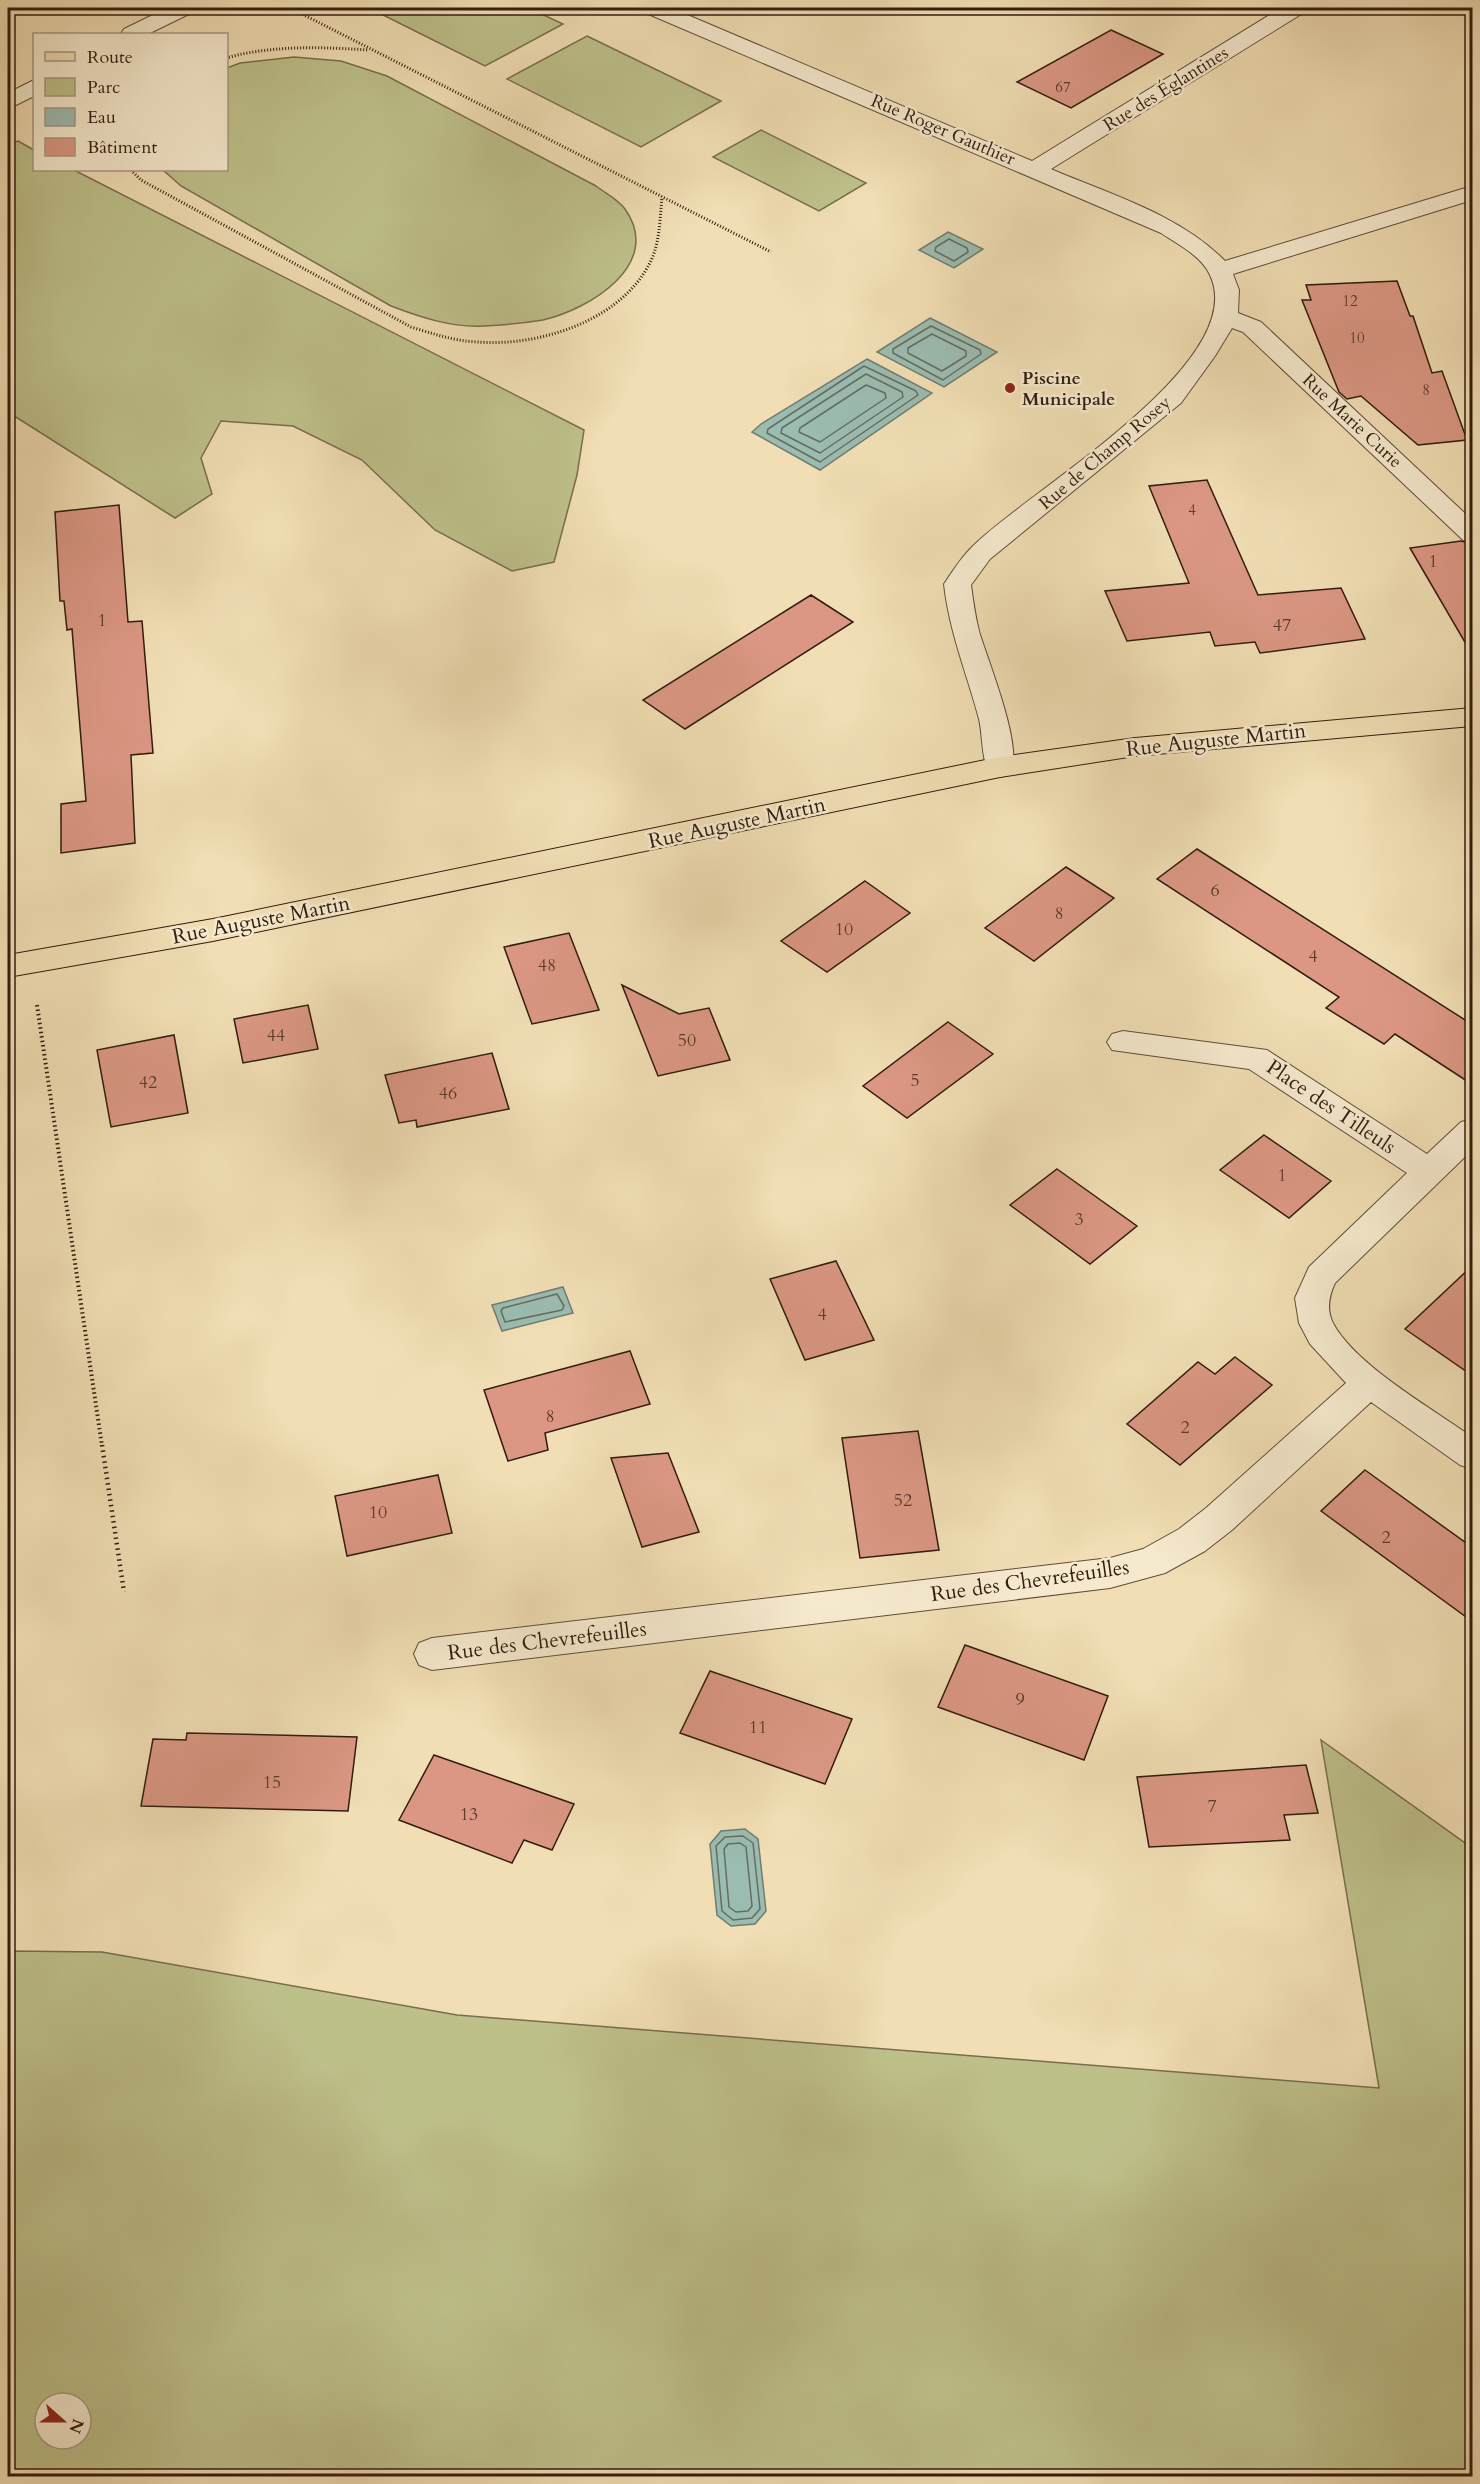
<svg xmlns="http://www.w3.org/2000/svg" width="1480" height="2484" viewBox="0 0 1480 2484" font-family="Cardo,serif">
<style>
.green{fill:#bec08a;stroke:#786e4c;stroke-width:1.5;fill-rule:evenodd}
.water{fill:#9bbcb1;stroke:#717c70;stroke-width:1.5}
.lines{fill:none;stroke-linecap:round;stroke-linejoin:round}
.shore{stroke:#666c60;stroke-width:1.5}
.building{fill:#db9784;stroke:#321c0f;stroke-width:1.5}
.minor-casing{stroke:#624c38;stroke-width:2}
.major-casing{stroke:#321c0f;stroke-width:2}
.path-far2{stroke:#321c0f;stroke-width:3;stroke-dasharray:1 2;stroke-linecap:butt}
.path-far1{stroke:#321c0f;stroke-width:4;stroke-dasharray:1.5 3;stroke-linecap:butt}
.path{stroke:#321c0f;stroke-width:4.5;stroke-dasharray:1.5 4;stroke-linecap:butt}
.minor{fill:#f6eace;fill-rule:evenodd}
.major{fill:#f1deb4;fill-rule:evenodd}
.poi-dot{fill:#8f2418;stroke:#f6eace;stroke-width:2}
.labels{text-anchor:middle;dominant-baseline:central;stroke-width:5;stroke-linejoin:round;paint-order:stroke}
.far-number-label{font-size:15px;fill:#5c3b2c}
.far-street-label{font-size:18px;fill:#321c0f;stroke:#f6eace}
.far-poi-label{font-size:18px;font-weight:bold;fill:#321c0f;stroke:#f6eace;text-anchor:start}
.number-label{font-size:18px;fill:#5c3b2c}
.street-label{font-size:21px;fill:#321c0f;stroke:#f6eace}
</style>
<rect width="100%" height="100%" fill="#f1deb4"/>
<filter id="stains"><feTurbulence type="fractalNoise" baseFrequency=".00333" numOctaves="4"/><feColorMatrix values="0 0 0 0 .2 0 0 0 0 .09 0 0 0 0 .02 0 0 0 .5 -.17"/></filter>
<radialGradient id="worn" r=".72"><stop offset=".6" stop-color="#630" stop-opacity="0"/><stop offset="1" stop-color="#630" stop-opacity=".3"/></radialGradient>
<path class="green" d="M369,8H529L563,24L485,66Z
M587,36L721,101L641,147L507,79Z
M294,57L341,61L387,76L596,186C605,193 619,200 625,209C664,264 590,309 543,320C525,323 503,325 484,326C452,328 420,317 391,306L181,186L163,170H226L227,68L240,63Z
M761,130L866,183L819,211L713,157Z
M18,141L34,150V170H74L584,430L577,475L554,562L512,571L435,530L362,460L293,426L221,421L201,458L212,494L175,518L8,412V144Z
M1321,1740L1472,1848V2476H8V1951L102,1952L457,2015L1379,2088ZM45,2403H81V2439H45Z"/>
<path class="water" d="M948,232L983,249L954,268L919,250Z
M930,318L997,352L944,387L877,352Z
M867,359L932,393L820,470L752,432L761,424Z
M563,1287L573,1313L502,1331L492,1305Z
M745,1829L758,1839L766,1911L755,1924L731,1926L717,1915L710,1844L721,1831Z"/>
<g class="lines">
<path class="shore" d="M949,239L967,248L968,252L954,261L935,251L936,247Z
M931,326L980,350L981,354L943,380L893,353V349Z
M932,334L966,351V356L942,371L908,353V348Z
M864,366L916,391L918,395L820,462L767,433L768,429Z
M866,374L902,392L903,397L820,453L781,433L782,428Z
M866,385L885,393L886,398L820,442L799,432L800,428Z
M557,1294L564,1306L562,1310L505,1322L501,1311L503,1308Z
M743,1836L753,1843L760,1909L752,1918L733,1920L722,1911L716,1846L725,1837Z
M740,1843L746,1847L752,1906L748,1911L736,1912L729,1907L724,1849L728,1844Z"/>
</g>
<path class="building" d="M1111,30L1163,54L1071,108L1017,82Z
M1397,281L1410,316H1413L1432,373L1442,371L1467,440L1418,445L1361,396L1347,399L1339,392L1302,300H1311L1306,285Z
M1207,480L1258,595L1341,588L1365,639L1260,653L1255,642L1215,646L1210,632L1127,641L1105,591L1189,583L1149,486Z
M119,505L128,622L142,621L153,753L131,755L135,843L61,853V804L86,801L72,629L67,630L64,601H60L55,512Z
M1461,541L1473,544V656L1410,548Z
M811,595L853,622L685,729L643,700Z
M1197,849L1473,1025V1085L1395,1034L1384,1044L1326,1008L1339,997L1157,879Z
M1066,867L1114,898L1034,961L985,928Z
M865,881L910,913L827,972L781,941Z
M569,933L599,1010L532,1024L504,947Z
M622,985L679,1014L709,1008L730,1060L658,1076Z
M308,1005L318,1049L243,1063L234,1019Z
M948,1022L993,1054L907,1118L863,1086Z
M174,1035L188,1113L111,1127L97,1050Z
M492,1053L509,1109L417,1127L416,1120L399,1123L385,1075Z
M1264,1135L1331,1181L1289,1218L1220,1170Z
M1057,1169L1137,1226L1090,1264L1010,1205Z
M836,1261L874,1340L805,1360L770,1279Z
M1473,1265V1376L1405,1329Z
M630,1351L650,1404L545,1433L548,1450L508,1461L484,1390Z
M1235,1357L1272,1385L1180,1465L1127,1424L1198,1362L1215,1374Z
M918,1431L939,1550L860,1558L842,1438Z
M668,1453L699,1532L642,1547L611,1458Z
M1365,1470L1473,1548V1622L1321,1511Z
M438,1475L452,1533L347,1556L335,1496Z
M965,1645L1108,1696L1084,1760L938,1707Z
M710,1671L852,1719L825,1784L680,1733Z
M187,1733L357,1737L348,1811L141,1806L153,1739L186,1740Z
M434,1755L574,1804L552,1850L524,1840L512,1863L399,1820Z
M1306,1765L1318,1813L1284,1815L1290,1840L1149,1847L1137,1777Z"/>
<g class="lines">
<defs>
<path id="minor" d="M167,8H194L191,13L148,34H121L124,29Z
M643,8H671L1032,161L1281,8H1305L1303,13L1051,169C1111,195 1179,214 1225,261L1472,186V200L1233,274L1239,290L1238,313L1261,322L1472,520V542L1463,540L1243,332L1232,328L1215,356L1181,403L990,559L971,585C973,600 975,615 979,631C987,659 1025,750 1010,774L1000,777L990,774C981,759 983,736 979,719C967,674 949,631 944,584C952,572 961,558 971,548C1021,495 1256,362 1209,273C1200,255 1177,244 1161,233L646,13Z
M34,80V96L8,109V93Z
M1123,1031L1267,1050L1427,1154L1461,1122L1472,1119V1150L1335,1283C1329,1296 1326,1309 1333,1323C1355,1365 1433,1409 1472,1437V1469L1460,1465L1371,1402L1232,1530L1205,1551L1165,1573L1110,1588L432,1670L419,1665L414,1654L419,1643L432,1638L1110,1558L1143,1549L1179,1529L1206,1508L1346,1383L1310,1344L1299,1323L1295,1298L1309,1267L1407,1173L1249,1069L1112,1050L1107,1042L1112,1034Z"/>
<path id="major" d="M1472,708V726L1135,756L1000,777L213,941L8,977V955L213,919L1000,757L1135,738Z"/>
</defs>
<use href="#minor" class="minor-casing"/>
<use href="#major" class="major-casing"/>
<path class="path-far2" d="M300,13L771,252
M226,58C271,45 323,47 369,50
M131,170L141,180L411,327C434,334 454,341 478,342C541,347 627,319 653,256C660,238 660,216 662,197"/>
<path class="path-far1" d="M37,1005L102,1446"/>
<path class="path" d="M102,1445L124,1592"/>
<use href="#minor" class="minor"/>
<use href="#major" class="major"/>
</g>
<circle class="poi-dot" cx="1010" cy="388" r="6"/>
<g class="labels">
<g class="far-number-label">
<text x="1063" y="87">67</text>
<text x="1350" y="301">12</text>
<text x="1357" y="338">10</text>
<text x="1426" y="390">8</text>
<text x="1192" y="510">4</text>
</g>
<g class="far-street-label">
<text transform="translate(1166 89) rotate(-32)">Rue des Églantines</text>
<text transform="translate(943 130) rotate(23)">Rue Roger Gauthier</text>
<text transform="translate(1352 421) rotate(43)">Rue Marie Curie</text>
<text transform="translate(1105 453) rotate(-40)">Rue de Champ Rosey</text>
</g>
<g class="far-poi-label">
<text x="1022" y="378">Piscine<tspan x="1022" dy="21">Municipale</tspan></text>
</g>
<g class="number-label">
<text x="1433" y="561">1</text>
<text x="102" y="620">1</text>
<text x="1282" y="625">47</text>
<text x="1215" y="890">6</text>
<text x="1059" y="913">8</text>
<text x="844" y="929">10</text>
<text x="1313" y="956">4</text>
<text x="547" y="965">48</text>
<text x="276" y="1035">44</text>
<text x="687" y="1040">50</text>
<text x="915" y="1080">5</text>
<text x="148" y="1082">42</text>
<text x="448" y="1093">46</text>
<text x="1282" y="1175">1</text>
<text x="1079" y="1219">3</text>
<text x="822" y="1314">4</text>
<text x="550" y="1416">8</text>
<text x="1185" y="1427">2</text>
<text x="903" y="1500">52</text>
<text x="378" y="1512">10</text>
<text x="1386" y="1537">2</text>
<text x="1020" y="1699">9</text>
<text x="758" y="1727">11</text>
<text x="272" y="1782">15</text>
<text x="1212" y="1806">7</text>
<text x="469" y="1814">13</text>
</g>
<g class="street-label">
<text transform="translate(1216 740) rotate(-6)">Rue Auguste Martin</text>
<text transform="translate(737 823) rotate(-12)">Rue Auguste Martin</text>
<text transform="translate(261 920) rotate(-11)">Rue Auguste Martin</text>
<text transform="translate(1331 1107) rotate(34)">Place des Tilleuls</text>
<text transform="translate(1030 1581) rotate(-8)">Rue des Chevrefeuilles</text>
<text transform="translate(547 1641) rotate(-7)">Rue des Chevrefeuilles</text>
</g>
</g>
<rect width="1480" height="2484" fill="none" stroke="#f1deb4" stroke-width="30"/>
<rect x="9" y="9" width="1462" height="2466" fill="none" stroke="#321c0f" stroke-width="3"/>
<rect x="15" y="15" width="1450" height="2454" fill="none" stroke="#321c0f" stroke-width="1.5"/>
<rect x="33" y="33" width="195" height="138" fill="#f6eace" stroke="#a89882" stroke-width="1.5"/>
<rect x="45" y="52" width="30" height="9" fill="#f1deb4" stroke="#a89882" stroke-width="1.5"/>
<text x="87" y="63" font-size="18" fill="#321c0f">Route</text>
<rect x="45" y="78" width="30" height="18" fill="#bec08a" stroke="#a89882" stroke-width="1.5"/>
<text x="87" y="93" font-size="18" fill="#321c0f">Parc</text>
<rect x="45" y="108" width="30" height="18" fill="#9bbcb1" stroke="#a89882" stroke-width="1.5"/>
<text x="87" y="123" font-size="18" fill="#321c0f">Eau</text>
<rect x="45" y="138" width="30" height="18" fill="#db9784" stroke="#a89882" stroke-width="1.5"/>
<text x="87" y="153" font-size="18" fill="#321c0f">Bâtiment</text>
<g transform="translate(63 2421) rotate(111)"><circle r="28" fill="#f6eace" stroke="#a89882" stroke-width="1.5"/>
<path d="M0-4.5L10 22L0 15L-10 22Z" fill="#8f2418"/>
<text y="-9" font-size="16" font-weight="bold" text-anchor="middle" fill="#321c0f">N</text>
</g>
<rect width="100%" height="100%" filter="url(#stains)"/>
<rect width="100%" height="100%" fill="url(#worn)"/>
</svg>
